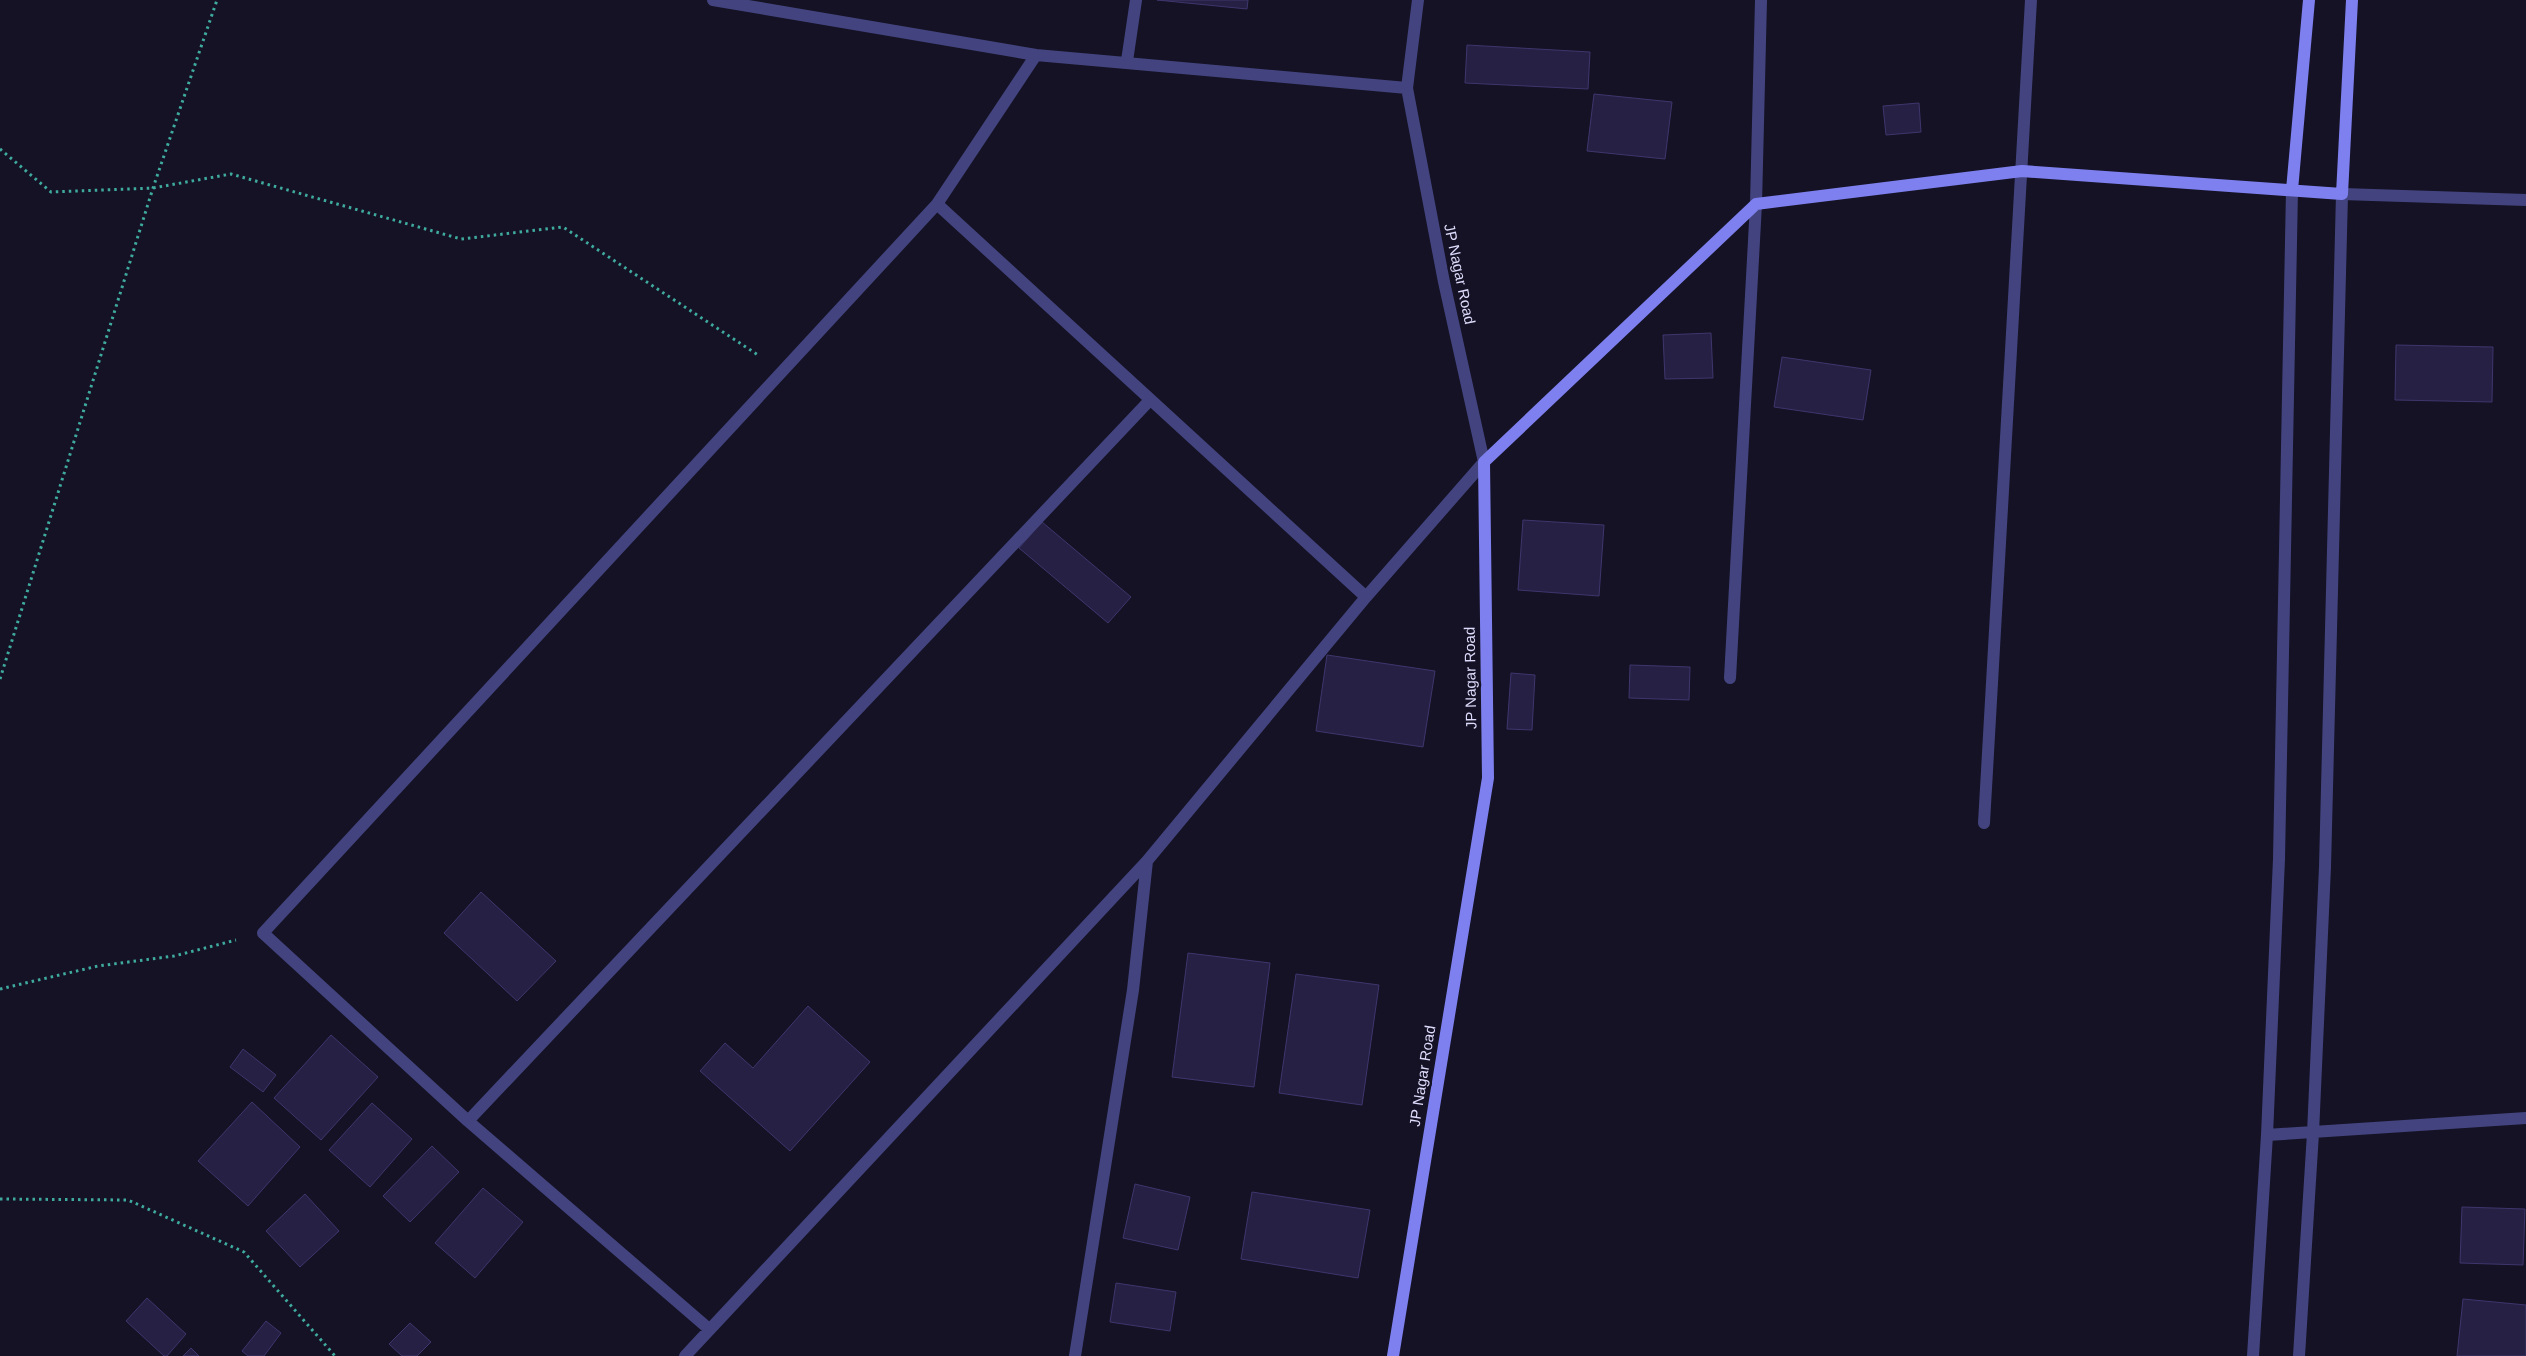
<svg xmlns="http://www.w3.org/2000/svg" width="2526" height="1356" viewBox="0 0 2526 1356" font-family="Arial,sans-serif">
<style>
.building{fill:#262144;stroke:#3e366d}
.lines{fill:none;stroke-linecap:round;stroke-linejoin:round}
.path{stroke:#3fab9f;stroke-width:3;stroke-dasharray:2.5 4;stroke-linecap:butt}
.street{stroke:#43447f;stroke-width:12}
.secondary{stroke:#7e80ef;stroke-width:12}
.labels{text-anchor:middle;dominant-baseline:central;stroke-width:5;stroke-linejoin:round;paint-order:stroke}
.street-label{font-size:15px;fill:#dddbfb;stroke:#151225}
</style>
<rect width="100%" height="100%" fill="#151225"/>
<path class="building" d="M1157,0H1248L1247,9Z
M1467,45L1590,52L1588,89L1465,83Z
M1594,94L1672,102L1665,159L1587,151Z
M1919,103L1921,132L1886,135L1883,106Z
M1711,333L1713,378L1665,379L1663,335Z
M2396,345L2493,347L2492,402L2395,400Z
M1782,357L1871,370L1863,420L1774,407Z
M1523,520L1604,525L1599,596L1518,590Z
M1042,522L1131,597L1108,623L1019,548Z
M1327,655L1435,671L1423,747L1316,731Z
M1630,665L1690,667L1689,700L1629,698Z
M1511,673L1535,675L1532,730L1507,729Z
M481,892L556,961L517,1001L444,933Z
M1188,953L1270,963L1254,1087L1172,1077Z
M1296,974L1379,985L1362,1105L1279,1093Z
M808,1006L870,1062L790,1151L700,1071L725,1043L753,1068Z
M331,1035L378,1077L321,1140L274,1098Z
M243,1049L276,1075L263,1092L230,1067Z
M252,1102L300,1147L248,1206L198,1161Z
M372,1103L412,1139L370,1187L329,1150Z
M432,1146L459,1172L410,1222L383,1196Z
M1135,1184L1190,1197L1178,1250L1123,1238Z
M483,1188L523,1222L475,1278L435,1243Z
M1252,1192L1370,1210L1358,1278L1241,1259Z
M305,1194L339,1231L300,1267L266,1231Z
M2462,1207L2525,1209L2523,1265L2460,1263Z
M1116,1283L1176,1292L1170,1331L1110,1322Z
M147,1298L186,1334L167,1356H164L126,1321Z
M2463,1299L2526,1305V1356H2457Z
M266,1321L281,1333L264,1356H248L242,1351Z
M410,1323L431,1342L417,1356H402L389,1344Z
M191,1348L199,1356H183Z"/>
<g class="lines">
<path class="path" d="M0,149L51,192L153,188L231,174L461,239L563,227L758,355
M0,679L153,188L217,0
M0,989L98,966L174,956L236,940
M0,1199L128,1200L244,1252L335,1356"/>
<path class="street" d="M713,0L1036,55L1407,88
M1127,61L1136,0
M937,204L1366,597
M1730,678L1756,204L1761,0
M1984,823L2031,0
M468,1121L1150,400
M2267,1135L2526,1118
M709,1329L468,1121L263,933L937,204L1036,55
M685,1356L1147,861L1366,597L1484,462L1444,282L1407,88L1418,0
M1075,1356L1133,990L1147,861
M2253,1356L2267,1135L2279,859L2292,190
M2299,1356L2313,1133L2325,867L2342,194L2526,200"/>
<path class="secondary" d="M2292,190L2309,0
M1393,1356L1488,778L1484,462L1756,204L2022,171L2342,194L2352,0"/>
</g>
<g class="labels">
<g class="street-label">
<text transform="translate(1460 274) rotate(78)">JP Nagar Road</text>
<text transform="translate(1470 678) rotate(-91)">JP Nagar Road</text>
<text transform="translate(1422 1076) rotate(-81)">JP Nagar Road</text>
</g>
</g>
</svg>
